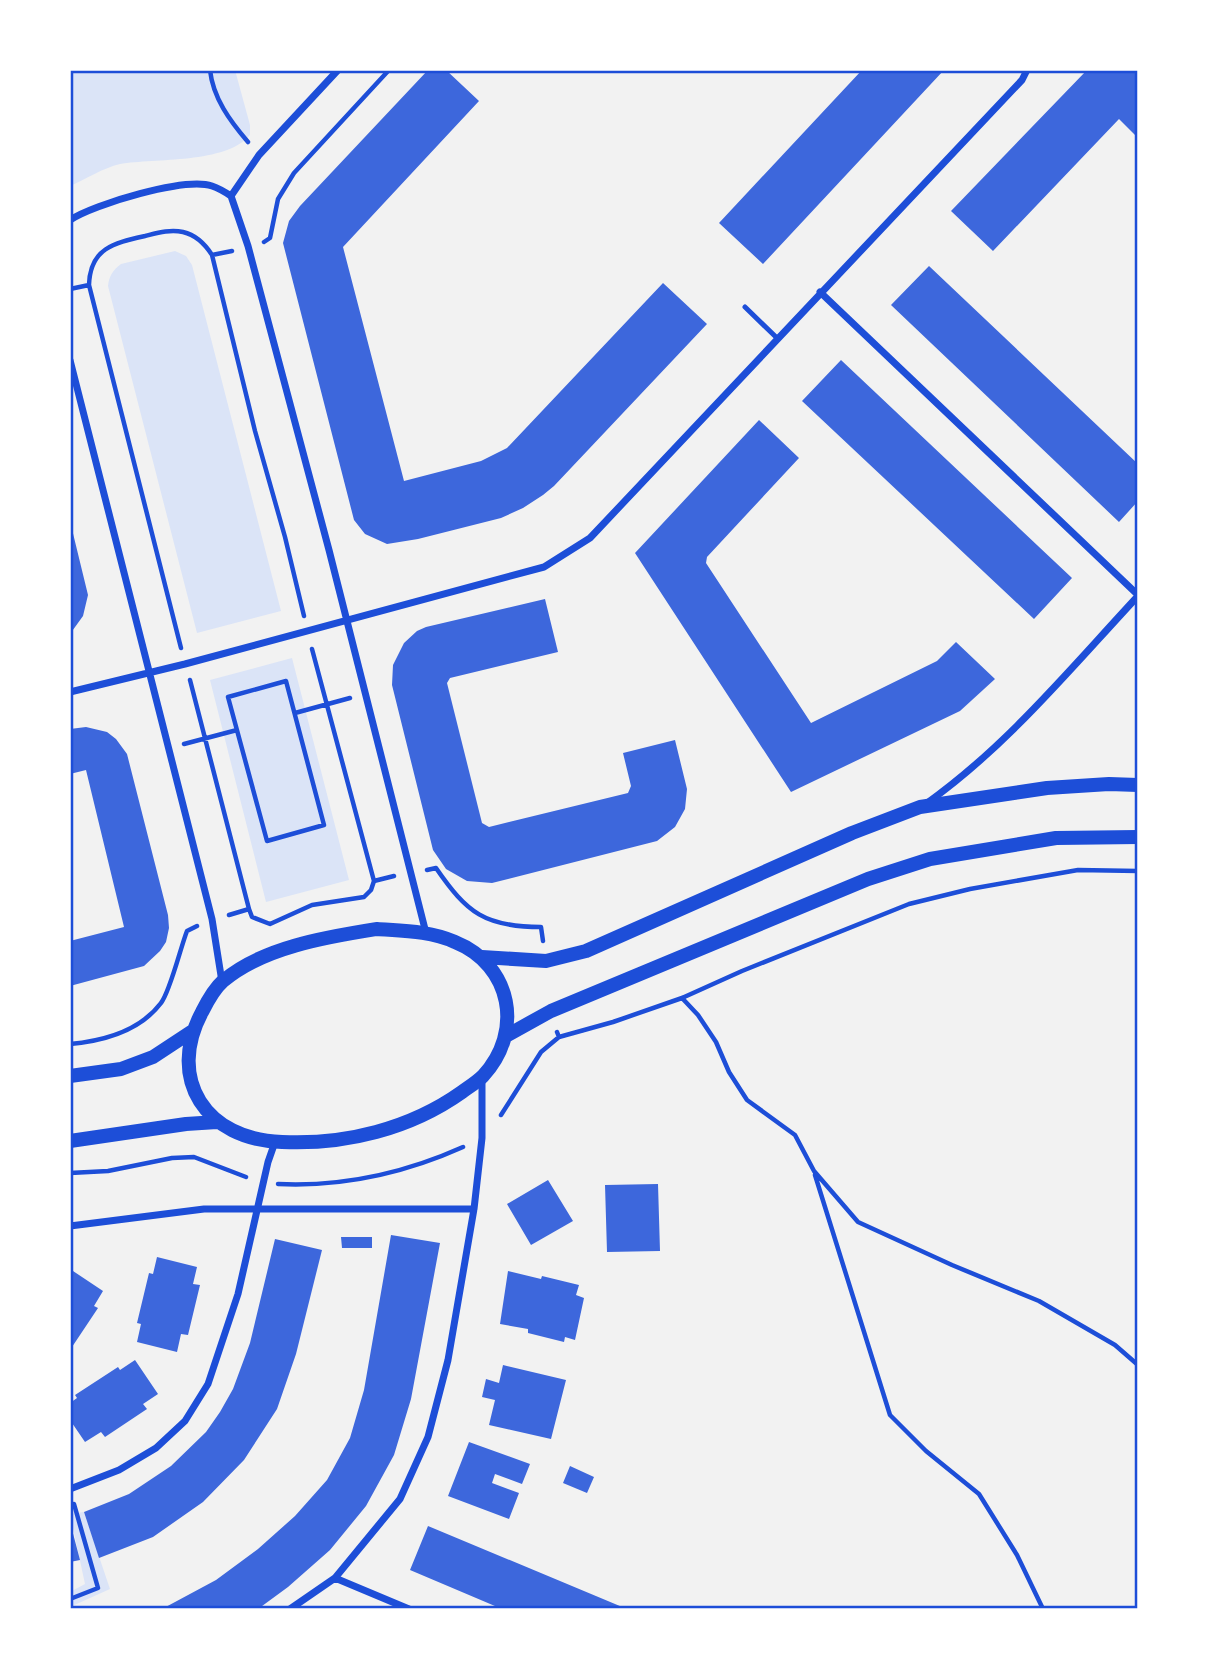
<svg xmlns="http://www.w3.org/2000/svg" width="1208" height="1679" viewBox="0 0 1208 1679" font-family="'Exo 2',sans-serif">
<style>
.green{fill:#dbe4f7}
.building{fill:#3d67dc}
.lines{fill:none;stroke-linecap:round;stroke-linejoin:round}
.path{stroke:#1d4ed8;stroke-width:4.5}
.service{stroke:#1d4ed8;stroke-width:5}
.minor{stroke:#1d4ed8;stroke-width:7}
.secondary{stroke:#1d4ed8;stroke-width:14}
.neatline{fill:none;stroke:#1d4ed8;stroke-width:2.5}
</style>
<rect width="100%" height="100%" fill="#f2f2f2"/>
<path class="green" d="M70,70H235L250,125V135C226,164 155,158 120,164C103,168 86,179 70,186Z
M175,251L186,256L192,265L281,611L197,633L108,286C109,276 113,270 121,264Z
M292,658L349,880L266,902L210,680Z
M84,1512L110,1589L70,1607V1592L85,1584L70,1514Z"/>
<path class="building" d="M428,70H446L479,101L343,247L404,481L481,461L507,448L663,283L707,324L554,486L543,495L523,508L501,518L418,539L387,544L365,534L354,520L283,243L289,221L300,206Z
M862,70H944L763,264L719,223Z
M1087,70H1138V138L1119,119L993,251L951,211Z
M929,266L1138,464V501L1119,522L891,305Z
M841,360L1072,578L1034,619L802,401Z
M759,420L799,458L707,557L706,563L811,723L937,661L956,642L995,679L960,711L791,792L635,553Z
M70,521L88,595L83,616L70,634Z
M545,599L558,652L450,678L447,683L482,823L489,827L628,793L631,786L623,753L675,740L687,789L685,809L675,827L657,841L492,883L467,881L446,869L433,850L392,685L393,665L404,643L417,631L426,627Z
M86,727L107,732L116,739L127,754L168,915L169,928L166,942L160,951L144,966L70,986V941L124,927L86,770L70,774V729Z
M548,1180L573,1221L531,1245L507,1204Z
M658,1184L660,1251L607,1252L605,1185Z
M391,1235L440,1243L411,1399L394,1455L366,1506L330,1550L288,1587L258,1609H162L216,1580L258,1549L295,1516L327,1480L350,1438L364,1390Z
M341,1237H372V1248H342Z
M275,1239L322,1250L296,1354L277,1409L244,1460L203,1502L153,1537L99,1558L84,1512L129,1494L171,1466L206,1432L220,1412L233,1389L250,1343Z
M157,1257L197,1267L193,1284L200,1285L188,1335L181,1334L177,1352L137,1342L141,1324L137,1323L149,1273L153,1274Z
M70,1269L103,1291L94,1306L98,1308L70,1350Z
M508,1271L541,1279L542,1276L579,1285L576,1295L584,1298L575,1340L565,1337L564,1342L528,1333V1329L500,1324Z
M135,1360L158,1394L143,1404L147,1409L105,1437L101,1432L85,1442L70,1420V1403L77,1398L75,1395L118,1367L120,1370Z
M503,1365L566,1380L551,1439L489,1425L495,1400L482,1397L486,1379L499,1383Z
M469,1442L530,1464L522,1484L495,1474L492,1483L519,1493L509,1519L448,1496Z
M570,1466L594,1477L587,1493L563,1483Z
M70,1522L80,1560L70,1562Z
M428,1526L627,1609H502L410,1570Z"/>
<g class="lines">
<path class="path" d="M210,70C213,98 230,121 248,142
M264,242L270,238L278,199L294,173L389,70
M212,255L232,251
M70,289L89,285
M181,648L89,285C90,248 114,243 145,236C157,233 170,229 183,232C196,235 205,244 212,255L255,431L285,537L304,616
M312,649L374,881
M190,680L249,909
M286,681L324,825L267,841L228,697Z
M295,713L350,698
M184,744L237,730
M427,870L436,868C467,913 485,927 541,927L543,941
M229,915L249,909L252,917L270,924L312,905L364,897L371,890L374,881L394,876
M682,998L698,1015L716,1042L729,1072L747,1100L795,1135L814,1171L858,1222L952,1265L1039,1301L1115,1345L1138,1365
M559,1037L613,1022L682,998L742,971L909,904L970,889L1078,870L1138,871
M70,1044C103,1041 140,1031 161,1003C170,992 181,946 187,931L197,926
M501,1115L541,1052L559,1037L557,1032
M70,1173L108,1171L172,1158L194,1157L246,1177
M815,1175L890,1415L926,1451L979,1494L1017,1555L1043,1609
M278,1184C342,1187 405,1173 463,1147
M70,1599L98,1588L74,1504"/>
<path class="service" d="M745,307L777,338"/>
<path class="minor" d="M231,196L259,155L338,70
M70,220C94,204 185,177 212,186C218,188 225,192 231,196L248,246L329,550L426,933
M820,292L1138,595
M70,360L212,919L222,982
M70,692L185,664L544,567L590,538L1022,80L1027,70
M927,803C1007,746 1071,668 1138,596
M70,1226L204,1209H474
M70,1489L119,1470L156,1448L185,1421L208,1384L238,1294L268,1162L275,1142
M335,1578L409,1609
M290,1609L335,1578L400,1499L428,1437L448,1360L474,1209L482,1138V1078"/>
<path class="secondary" d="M377,929C404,931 430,931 455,942C512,965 524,1032 483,1076C477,1082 469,1087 462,1092C410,1129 345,1145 282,1142C206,1140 166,1079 202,1012C207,1002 215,988 223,981C263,947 327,937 377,929Z
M482,957L546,961L586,951L852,833L920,807L1047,788L1109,784L1138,785
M506,1036L551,1011L868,879L930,859L1056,838L1138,837
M70,1076L121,1069L153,1057L191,1032
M70,1141L186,1124L217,1122"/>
</g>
<rect width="1208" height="1679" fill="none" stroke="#ffffff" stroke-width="144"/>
<rect x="72" y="72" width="1064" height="1535" class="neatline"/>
</svg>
